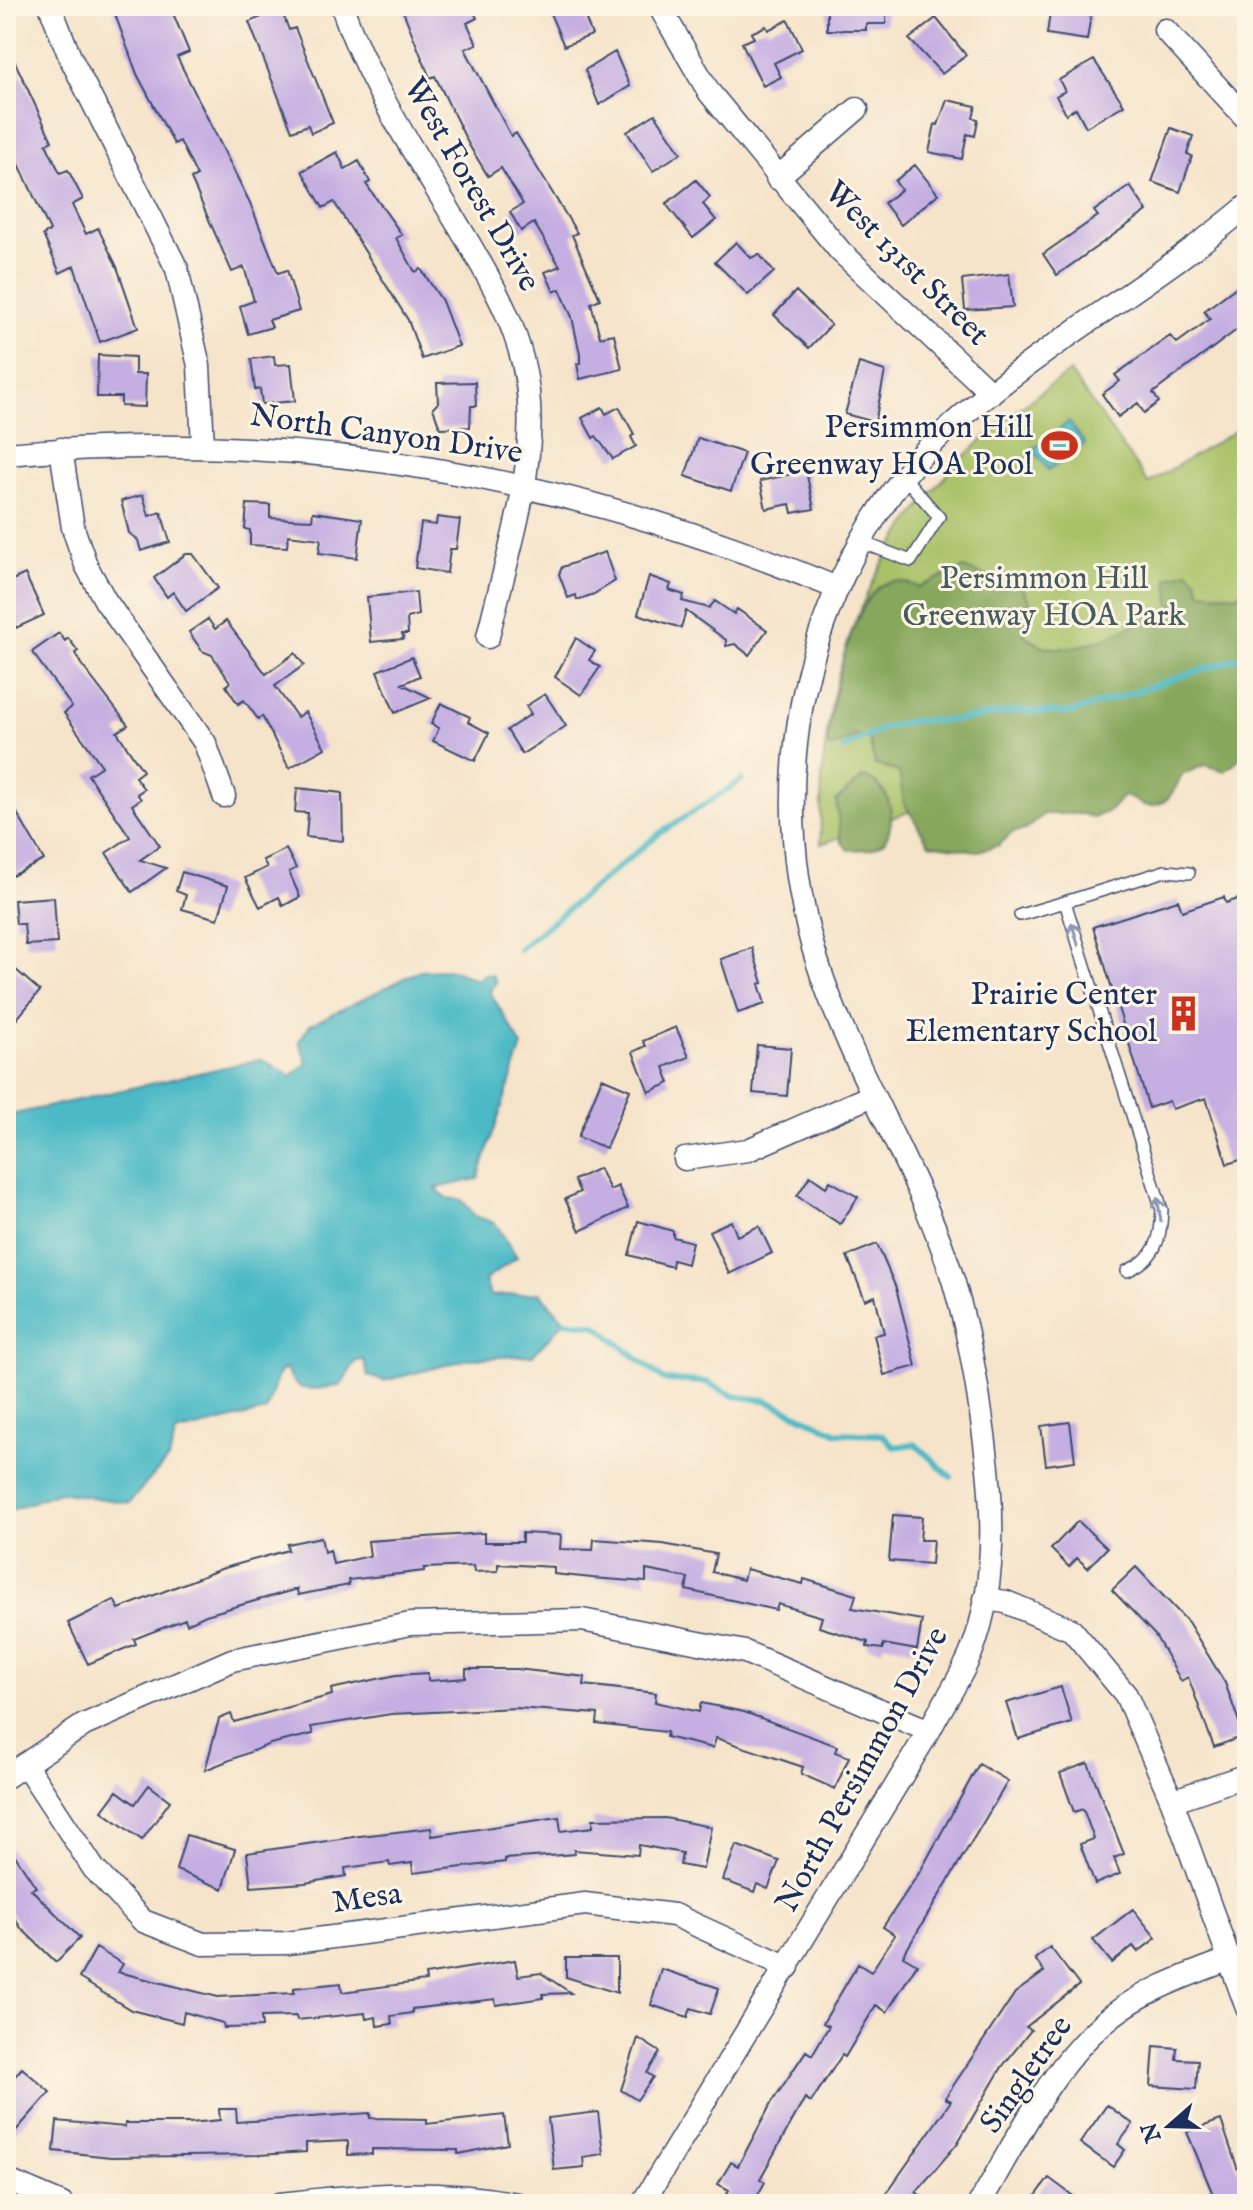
<svg xmlns="http://www.w3.org/2000/svg" width="1253" height="2210" viewBox="0 0 1253 2210" font-family="'IM FELL English',serif">
<style>
.green{fill:#a8c166;stroke:#627862;stroke-width:2}
.forest{fill:#86a75b;stroke:#506b5c;stroke-width:2}
.water{fill:#4cbac6;stroke:#347492;stroke-width:2}
.lines{fill:none;stroke-linecap:round;stroke-linejoin:round}
.stream{stroke:#4cbac6;stroke-width:6}
.building{fill:#c5afe2}
.lane-casing{stroke:#3c4a6e;stroke-width:14}
.street-casing{stroke:#3c4a6e;stroke-width:25}
.lane{stroke:#fff;stroke-width:11}
.street{stroke:#fff;stroke-width:22}
.oneway{stroke:#8d97ae}
.labels{text-anchor:middle;dominant-baseline:central;stroke-width:6;stroke-linejoin:round;paint-order:stroke}
.street-label{font-size:32px;fill:#1b2f5e;stroke:#fcf5e5}
.poi-label{font-size:32px;fill:#1b2f5e;stroke:#fcf5e5;text-anchor:end}
.park-label{font-size:32px;fill:#455b60;stroke:#fcf5e5}
</style>
<rect width="100%" height="100%" fill="#fcf5e5"/>
<filter id="ink" filterUnits="userSpaceOnUse"><feTurbulence type="fractalNoise" baseFrequency=".0125" numOctaves="2"/><feDisplacementMap in="SourceGraphic" scale="16" xChannelSelector="R" yChannelSelector="G"/><feConvolveMatrix kernelMatrix="1 2 1 2 8 2 1 2 1" color-interpolation-filters="sRGB"/></filter>
<filter id="wash" filterUnits="userSpaceOnUse"><feTurbulence type="fractalNoise" baseFrequency=".006" numOctaves="4" result="noise"/><feDisplacementMap in="SourceGraphic" scale="32" xChannelSelector="R" yChannelSelector="G"/><feGaussianBlur stdDeviation="1.8" result="paint"/><feColorMatrix in="noise" values="0 0 0 0 0 0 0 0 0 0 0 0 0 0 0 0 0 1.4 0 .05"/><feComposite in="paint" operator="in"/></filter>
<g filter="url(#wash)">
<rect width="100%" height="100%" fill="#f6e4ca"/>
<path class="green" d="M1070,372L1148,483L1247,424V688L821,844C815,634 895,487 1070,372Z"/>
<path class="forest" d="M963,568L986,576H1016L1030,602L1022,624L1024,634C1057,669 1119,630 1155,616L1165,617L1171,610L1168,578L1188,571L1196,578L1201,592L1238,595L1247,588V756L1241,757L1225,771L1205,765L1183,774C1174,789 1169,807 1147,806C1139,805 1132,797 1123,796L1111,810L1093,818L1083,814H1044L1025,830L1013,832L999,845L978,851L929,844L904,803L899,772L875,765L869,739C852,730 844,747 828,748C827,712 851,600 884,584C897,578 907,583 919,587Z
M863,777C891,785 898,818 884,842L871,849L848,850L841,841L836,801Z"/>
<path class="water" d="M1069,422L1085,444L1048,470L1033,449Z
M454,970L476,980L484,974L493,975L496,982L490,992L522,1046L478,1179L436,1188L446,1198L462,1200L475,1216L495,1223L517,1257L485,1280L490,1296L540,1293L565,1321L533,1355L469,1359L384,1381L368,1376L364,1360L356,1361L340,1386C313,1388 297,1397 286,1369L279,1372L266,1411L176,1433L169,1458L129,1503L58,1492L6,1512V1116L261,1059L291,1076L307,1063L299,1041L310,1025L419,971Z"/>
<g class="lines">
<path class="stream" d="M843,749L884,728L912,721L958,720L1018,711L1070,713L1247,655
M519,949L660,833L742,780
M565,1321L596,1325L664,1380L706,1382L734,1396L765,1400L838,1433L883,1435L894,1447L915,1444L951,1477"/>
</g>
<g id="blocks">
<path class="building" d="M112,6H170L189,52L177,57L250,203L278,273L287,270L299,311L269,320L272,327L248,334L240,306L254,301L244,267L232,272L191,179L197,176L180,141L174,144L137,74Z
M401,6H471L477,18L467,23L477,44L465,49L511,136L516,133L577,233L572,235L600,299L591,303L600,337L614,334L622,369L580,379L577,364L580,363V354L572,317L560,289L554,292L545,272L560,266L534,223L521,231L510,212L523,204L501,168L488,176L469,145L435,76L430,78Z
M561,6H620V7L586,20L592,35L564,46L549,11Z
M827,6H886V24H866V30H827Z
M1051,6H1085L1084,14L1091,15L1087,40L1047,34Z
M281,9L289,30L295,28L333,123L311,133L308,125L292,131L249,22Z
M936,18L966,55L942,74L909,39Z
M788,20L802,49L774,63L781,77L763,86L742,43L754,38L751,33L766,26L768,30Z
M6,43L52,141L46,144L60,173L68,170L83,199L72,205L86,234L98,228L117,267L138,328L100,342L74,266L60,273L43,235L50,231L6,136Z
M615,52L630,86L599,105L585,70Z
M1094,60L1124,105L1086,127L1076,108L1066,114L1056,96L1065,91L1059,80Z
M947,100L976,106L973,118L978,119L975,136L967,134L962,159L929,152L935,124L938,125Z
M655,114L681,153L653,171L627,132Z
M1171,128L1193,136L1187,154L1192,156L1180,192L1152,182Z
M337,152L345,169L359,161L370,182L366,184L402,235L396,238L415,272L421,269L442,301L459,346L422,359L408,320L334,202L323,208L302,171Z
M915,165L938,194L901,225L884,203L901,190L895,181Z
M696,180L710,197L703,204L716,220L693,238L666,204Z
M1130,186L1147,211L1057,275L1043,254L1098,216L1094,211Z
M736,242L751,258L759,254L774,272L748,295L715,262Z
M1009,274L1013,307L965,310L962,280Z
M1247,279V322L1153,393L1159,402L1144,413L1138,403L1118,417L1102,394L1120,381L1115,375L1170,336L1177,343L1210,319L1204,311Z
M796,291L831,325L809,348L774,315Z
M98,355L135,357V374H146L145,407L121,406V397H97Z
M274,356L275,365L291,364L295,401L262,404L260,389L255,390L251,359Z
M859,363L885,371L875,422L845,414Z
M475,382L476,406H471L470,427L440,428L433,408L438,403L437,383Z
M602,407L606,414L619,407L634,434L631,437L636,446L613,459L596,436L593,438L582,418Z
M698,438L744,453L731,491L685,476Z
M806,471L814,509L792,513L790,504L766,509L760,481Z
M143,495L149,516L161,512L170,542L141,551L138,540L129,533L121,501Z
M247,504L270,505V518L312,520L313,512L362,519L357,558L319,553L321,539L288,535L287,547L250,545V530L245,529Z
M437,517L460,520L456,549H450L447,573L415,568L421,523L436,525Z
M605,552L615,581L594,594L577,600L576,595L568,598L559,574L562,567Z
M186,554H193L218,588L186,611L173,592L167,597L154,578Z
M25,574L44,615L16,628L6,607V583Z
M649,576L671,584L669,590L684,595L682,601L709,608L715,601L734,614L737,609L767,630L749,655L735,644L726,646V640L686,611L681,628L638,614Z
M416,592L418,615L407,618L408,634H402L404,639L371,642L367,597Z
M208,619L215,629L226,621L266,674L295,653L304,665L275,686L297,717L305,712L325,748L289,768L262,716L258,719L244,700L238,704L226,686L230,682L212,655L202,651L189,632Z
M59,633L65,641L68,638L78,651L75,653L81,664L128,725L117,732L143,771L135,777L144,789L137,794L141,799L132,805L160,846L140,860L166,868L132,892L106,853L130,837L88,775L102,766L64,713L72,707L32,652Z
M576,638L595,651L589,660L600,667L581,695L555,677Z
M412,657L420,676L402,684L431,698L395,713L377,671Z
M545,694L566,726L522,754L507,730L531,714L526,706Z
M441,703L470,717L468,722L489,733L475,761L433,741L439,728L431,724Z
M297,788L342,793L343,841L306,837L308,813L295,812Z
M6,794L44,860L12,876L6,864Z
M286,849L296,868L289,872L300,897L283,906L279,897L260,907L245,878L267,867L263,860Z
M182,872L228,886L218,919L182,909L186,895L176,891Z
M1247,896V1158L1227,1164L1206,1098L1172,1109L1169,1101L1149,1108L1093,927L1178,900L1182,911L1224,897L1226,903Z
M54,897L57,943L26,945L24,924H16L14,900Z
M752,948L763,983L759,984L765,1004L738,1013L721,959Z
M6,961L40,991L6,1032Z
M676,1027L689,1057L664,1067L670,1083L649,1092L633,1052L646,1046L643,1041Z
M757,1045L791,1048L787,1096L753,1093Z
M602,1078L630,1090L606,1148L578,1137Z
M599,1168L610,1190L618,1186L628,1208L580,1231L565,1199L580,1192L574,1180Z
M810,1176L826,1187L830,1181L858,1197L840,1224L797,1196Z
M638,1221L673,1231V1237L692,1242L687,1264L673,1260L672,1267L629,1255Z
M731,1221L737,1236L759,1226L772,1253L729,1274L709,1231Z
M877,1244L896,1288L916,1366L884,1375L874,1335L884,1333L875,1296L865,1300L847,1256Z
M1070,1422L1075,1461L1046,1465L1041,1426Z
M893,1515L922,1517L920,1540H933L931,1564L889,1561Z
M1078,1521L1107,1548L1088,1568L1077,1558L1069,1567L1051,1549Z
M484,1533V1542H522V1533L561,1535L560,1549L593,1550L594,1539L663,1544L716,1554L712,1572L743,1580L746,1569L803,1584L804,1579L856,1595L852,1608L922,1620L917,1650L883,1644V1649L867,1647L868,1642L819,1627L822,1617L778,1604L776,1610L686,1590L688,1578L646,1570V1582L592,1578L554,1574V1567L498,1564V1571L474,1572L473,1566L424,1568V1571L348,1580L349,1585L298,1595L297,1589L206,1615L187,1624L185,1619L134,1639L136,1644L88,1664L68,1623L114,1600L119,1609L221,1569L288,1550L287,1544L321,1537L324,1552L330,1550L333,1564L370,1556L368,1541Z
M1136,1567L1188,1622L1225,1683L1244,1736L1214,1747L1188,1677L1181,1681L1155,1635L1112,1590Z
M466,1669H517L585,1677L584,1685L656,1693L655,1702L699,1712L701,1703L744,1712L837,1746L835,1752L849,1757L835,1789L801,1774L803,1767L716,1738L713,1748L666,1737L667,1732L597,1724L598,1714L517,1708L391,1714L311,1727L313,1734L270,1744L205,1770L219,1719L231,1714L234,1722L332,1695L331,1689L396,1675L428,1673V1681L466,1678Z
M1061,1687L1072,1723L1018,1739L1006,1703Z
M1088,1763L1124,1854L1114,1858L1120,1874L1095,1884L1080,1844L1094,1839L1083,1809L1074,1812L1060,1773Z
M979,1764L1008,1781L903,1956L917,1964L887,2012L876,2005L845,2057L842,2055L811,2102L805,2098L760,2179L765,2182L753,2204H722L729,2190L718,2184L731,2162L738,2166L772,2102L806,2051L812,2055L829,2026L823,2023L858,1964L871,1972L895,1935L883,1927L921,1870Z
M149,1785L170,1801L142,1840L102,1811L117,1791L135,1804Z
M559,1817L561,1831L593,1827V1819L665,1818L711,1827L703,1869L680,1865L682,1853L639,1845L638,1855L574,1850L575,1854L505,1859V1862L413,1873L412,1863L390,1866L389,1862L345,1868L346,1876L305,1883L251,1887L247,1853L360,1836L431,1828L432,1836Z
M186,1835L235,1849L223,1889L176,1870Z
M6,1842L36,1887L31,1889L80,1938L56,1962L21,1928L6,1905Z
M736,1845L779,1861L768,1889L757,1884L754,1892L723,1880Z
M1133,1909L1156,1938L1138,1952L1133,1946L1112,1963L1093,1940Z
M1050,1947L1079,1985L1026,2027L1031,2030L1002,2067L957,2144L916,2192L931,2204H879L951,2101L945,2098L1015,1993L1044,1972L1035,1959Z
M96,1948L123,1964L118,1972L218,1997L294,1993V1988L341,1983L342,1992L426,1981L425,1975L515,1960L518,1976L541,1973L571,1993L543,1994V1998L496,2005L495,1999L412,2009V2013L391,2016L392,2024L377,2026L376,2017L366,2019L365,2013L297,2020L296,2016L261,2017L262,2027L224,2028L223,2023L184,2012L182,2023L131,2010L79,1978Z
M566,1958H617V1993L566,1977Z
M661,1969L719,1988L710,2014L691,2008L688,2017L651,2005Z
M638,2038L660,2052L647,2073L653,2077L637,2100L621,2090Z
M1154,2046L1177,2048L1176,2059L1198,2060L1196,2089L1151,2086Z
M22,2068L50,2092L6,2142V2086Z
M1107,2105L1133,2124L1118,2144L1125,2150L1113,2167L1080,2143Z
M219,2109H236L237,2122L370,2113V2118L427,2119V2124L504,2115L508,2144L458,2154V2150L372,2149V2154L348,2155V2141L306,2143V2152L258,2155L111,2157L54,2151L57,2121L125,2127V2123H190L220,2120Z
M598,2112L603,2154L583,2157L584,2167L554,2170L548,2118Z
M1221,2120L1242,2182L1247,2181V2204H1217L1187,2132Z
M1049,2178L1084,2204H1030Z"/>
</g>
</g>
<g filter="url(#ink)">
<use href="#blocks" fill-opacity="0" stroke="#3c4a6e" stroke-width="2"/>
<g class="lines">
<defs>
<path id="lane" d="M861,542L911,561L939,517L904,477
M1065,902L1165,871L1189,873
M1020,915L1065,902L1162,1210C1161,1240 1156,1258 1127,1271"/>
<path id="street" d="M50,6L70,57L177,269L199,366L203,446
M342,6C366,78 410,146 449,210C486,272 525,330 529,404C534,481 505,562 488,637
M659,6L709,92L840,251L991,393
M1165,30L1247,119
M777,178L857,109
M61,449L73,528L86,565L105,600L205,743L224,796
M6,454C302,427 563,475 837,588
M685,1159L748,1150L873,1095
M985,1599L1006,1602L1072,1630L1126,1695L1172,1801L1247,2008
M25,1764L94,1869L143,1921L203,1944L287,1943L585,1904L674,1915L788,1967
M6,1777L84,1725L232,1660L410,1624L582,1620L745,1652L929,1731
M1172,1801L1247,1775
M6,2180L62,2204
M280,2204C360,2194 438,2189 518,2204
M642,2204L929,1731C942,1705 960,1680 971,1653C997,1588 994,1510 985,1443C977,1381 967,1320 947,1261C913,1163 856,1074 822,976C761,800 797,603 917,460C942,431 973,406 1003,383C1082,322 1170,271 1247,206
M979,2204C1018,2139 1052,2062 1113,2015C1146,1989 1191,1974 1230,1959"/>
</defs>
<use href="#lane" class="lane-casing"/>
<use href="#street" class="street-casing"/>
<use href="#lane" class="lane"/>
<use href="#street" class="street"/>
</g>
<defs><path id="oneway-shaft" d="M-6 0H5M1.5-3L5.5 0L1.5 3" fill="none" stroke-width="1.6" stroke-linecap="round" stroke-linejoin="round" transform="scale(2)"/></defs>
<g class="oneway">
<use href="#oneway-shaft" transform="translate(1075 934) rotate(-107)"/>
<use href="#oneway-shaft" transform="translate(1159 1209) rotate(-99)"/>
</g>
</g>
<defs>
<symbol id="stadium-bare" viewBox="-9 -9 18 18"><path d="M0-5a6.5 5 0 1 0 0 10a6.5 5 0 1 0 0-10ZM-3.5-1.8h7v3.6h-7Z" fill="#c8321e" stroke="#fcf5e5" stroke-width="2.5" paint-order="stroke"/></symbol>
<symbol id="building-bare" viewBox="-9 -9 18 18"><path d="M-4-6H4V6H1V3H-1V6H-4ZM-2.5-4.3h1.7v1.8h-1.7ZM.8-4.3h1.7v1.8H.8ZM-2.5-1h1.7V.8h-1.7ZM.8-1h1.7V.8H.8Z" fill="#c8321e" stroke="#fcf5e5" stroke-width="2.5" paint-order="stroke"/></symbol>
</defs>
<g fill-rule="evenodd">
<use href="#stadium-bare" x="1034" y="420" width="51" height="51"/>
<use href="#building-bare" x="1158" y="988" width="51" height="51"/>
</g>
<g class="labels">
<g class="street-label">
<text transform="translate(471 185) rotate(60)">West Forest Drive</text>
<text transform="translate(906 264) rotate(45)">West 131st Street</text>
<text transform="translate(386 435) rotate(8)">North Canyon Drive</text>
<text transform="translate(863 1770) rotate(-61)">North Persimmon Drive</text>
<text transform="translate(367 1899) rotate(-8)">Mesa</text>
<text transform="translate(1027 2075) rotate(-55)">Singletree</text>
</g>
<g class="poi-label">
<text x="1033" y="428">Persimmon Hill<tspan x="1033" dy="37">Greenway HOA Pool</tspan></text>
<text x="1157" y="995">Prairie Center<tspan x="1157" dy="37">Elementary School</tspan></text>
</g>
<g class="park-label">
<text x="1044" y="579">Persimmon Hill<tspan x="1044" dy="37">Greenway HOA Park</tspan></text>
</g>
</g>
<rect width="1253" height="2210" fill="none" stroke="#fcf5e5" stroke-width="32"/>
<g transform="translate(1169 2126) rotate(250)" stroke="#fcf5e5" stroke-width="6" paint-order="stroke">
<path d="M0-6L14 30L0 20L-14 30Z" fill="#1b2f5e"/>
<text y="-12" font-size="22" font-weight="bold" text-anchor="middle" fill="#1b2f5e">N</text>
</g>
</svg>
